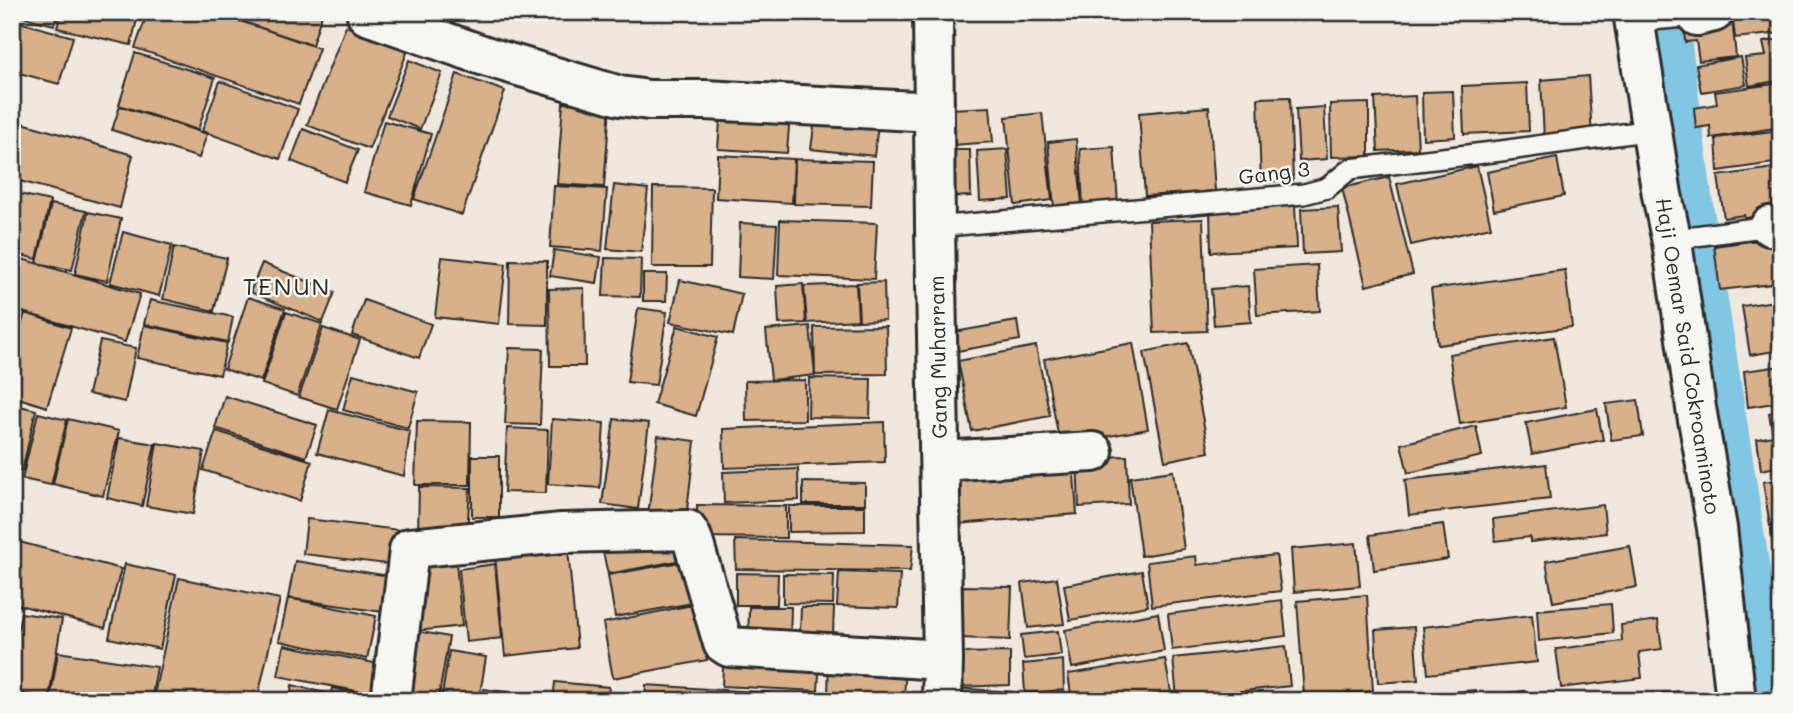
<svg xmlns="http://www.w3.org/2000/svg" width="1793" height="713" viewBox="0 0 1793 713" font-family="Mali,sans-serif">
<style>
.lines{fill:none;stroke-linecap:round;stroke-linejoin:round}
.canal{stroke:#81c6e2;stroke-width:37}
.building{fill:#d8b18a;stroke:#2b2b2b;stroke-width:2}
.lane-casing{stroke:#2b2b2b;stroke-width:24}
.street-casing{stroke:#2b2b2b;stroke-width:44}
.lane{stroke:#f6f6f2;stroke-width:19}
.street{stroke:#f6f6f2;stroke-width:38}
.labels{text-anchor:middle;dominant-baseline:central;stroke-width:5;stroke-linejoin:round;paint-order:stroke}
.street-label{font-size:21px;fill:#2b2b2b;stroke:#f6f6f2}
.quarter-label{font-size:24px;letter-spacing:2px;fill:#2b2b2b;stroke:#f6f6f2}
</style>
<rect width="100%" height="100%" fill="#f0e8dd"/>
<filter id="ink" filterUnits="userSpaceOnUse"><feTurbulence type="fractalNoise" baseFrequency=".0143" numOctaves="2"/><feDisplacementMap in="SourceGraphic" scale="14" xChannelSelector="R" yChannelSelector="G"/><feConvolveMatrix kernelMatrix="1 2 1 2 8 2 1 2 1" color-interpolation-filters="sRGB"/></filter>
<g filter="url(#ink)">
<g class="lines">
<path class="canal" d="M1669,12L1695,208L1772,701"/>
</g>
<path class="building" d="M12,12H58L54,25L12,14Z
M61,12H125L138,15L131,45L57,28Z
M148,12H214L319,48L299,104L135,48Z
M244,12H318L322,14L312,45L241,21Z
M1732,12H1781V33L1735,38Z
M1732,19L1736,57L1699,61L1696,41L1685,42L1684,25Z
M12,20L73,37L59,84L12,71Z
M346,26L408,50L369,149L307,125Z
M1781,39V80L1749,86L1745,58L1766,56L1763,42Z
M135,53L215,78L198,130L119,105Z
M1741,57L1746,85L1701,92L1696,65Z
M409,60L442,73L420,129L387,116Z
M457,74L505,91L462,215L414,199Z
M1588,76L1592,135L1544,138L1541,80Z
M220,81L298,109L280,159L202,131Z
M1527,83L1529,131L1464,134L1462,86Z
M1781,83V127L1711,138L1710,126L1696,128L1694,108L1717,104L1715,92Z
M1453,91L1455,137L1423,139L1422,92Z
M1415,96L1418,149L1378,151L1375,98Z
M1290,97L1293,180L1261,182L1258,98Z
M563,103L610,106L604,187L557,184Z
M1369,103V156L1331,157L1330,104Z
M120,106L207,134L199,158L112,130Z
M990,107L993,142L953,145L951,109Z
M1209,107L1215,191L1145,196L1139,113Z
M1324,107L1327,159L1299,161L1296,109Z
M721,108L790,113L787,153L718,149Z
M1042,113L1052,200L1015,205L1006,117Z
M815,118L878,125L874,156L811,149Z
M12,120L133,155L120,208L12,179Z
M384,121L431,134L411,205L364,192Z
M303,129L358,150L345,182L291,161Z
M1781,130V162L1718,171L1716,138Z
M1076,139L1082,205L1054,207L1048,142Z
M1114,147L1118,204L1083,207L1080,149Z
M1007,149L1011,199L980,201L977,151Z
M951,150H970L971,196L951,197Z
M718,155L794,159L792,203L716,198Z
M1557,158L1564,196L1494,210L1487,172Z
M795,159L873,161L871,206L794,204Z
M1477,166L1491,227L1411,245L1397,184Z
M1781,167V220L1745,225L1744,215L1724,218L1718,176Z
M1389,177L1413,274L1366,286L1342,188Z
M614,185L648,189L641,252L607,249Z
M554,186L607,189L602,251L550,247Z
M653,187L712,188L710,267H652Z
M15,193L50,201L37,259L12,253V205Z
M51,204L86,211L72,270L37,263Z
M1295,205L1297,248L1211,252L1210,209Z
M1338,207L1341,252L1303,254L1301,209Z
M88,212L121,219L107,281L75,274Z
M1203,219L1207,331L1154,333L1149,221Z
M780,220L877,223L874,279L778,275Z
M740,223L777,225L774,279L738,277Z
M123,232L172,245L159,296L110,283Z
M1781,237V283L1720,290L1714,246Z
M174,247L227,258L214,311L163,299Z
M554,250L601,257L597,283L550,276Z
M12,256L140,294L125,342L12,309Z
M442,257L506,264L499,324L435,317Z
M605,258L641,259L640,297L603,296Z
M510,260L547,261V325L509,324Z
M262,263L335,292L323,322L250,292Z
M1317,265L1320,311L1257,315L1254,269Z
M1565,270L1572,327L1438,345L1431,289Z
M643,274H667L666,301H643Z
M680,280L742,294L733,335L670,322Z
M884,282L885,320L859,321L857,283Z
M803,284L806,323L779,324L777,286Z
M856,284L858,320L807,323L804,286Z
M1248,286L1251,322L1214,325L1211,289Z
M584,288L585,366H550L549,289Z
M248,297L285,309L261,381L224,369Z
M150,300L233,317L228,342L144,324Z
M364,300L431,324L419,358L352,335Z
M1781,300V350L1750,355L1742,306Z
M638,308L667,312L656,385L627,382Z
M12,312L18,313L12,332Z
M286,312L322,324L297,396L262,384Z
M25,313L71,328L47,407L12,396V354Z
M1017,321L1020,340L957,351L954,332Z
M144,325L227,343L220,375L137,358Z
M677,326L718,337L696,416L654,404Z
M810,326L815,375L771,380L766,330Z
M886,326L887,374L815,375L814,327Z
M323,328L360,340L337,409L299,397Z
M1554,337L1566,407L1460,424L1449,354Z
M100,341L136,348L125,402L88,394Z
M1133,343L1148,429L1060,445L1044,359Z
M1188,343L1209,452L1165,461L1144,352Z
M1036,346L1050,416L972,431L958,361Z
M509,348L543,349L540,425L505,424Z
M1781,366V402L1748,407L1744,371Z
M353,374L418,392L408,428L343,410Z
M809,378L871,379L870,418L808,417Z
M805,380V420L746,421L745,381Z
M225,396L317,425L306,457L215,428Z
M1638,400L1643,436L1611,440L1606,404Z
M12,404L36,410L22,471L12,469Z
M1597,409L1603,440L1532,454L1526,423Z
M329,410L410,431L404,476L317,453Z
M1781,411V466L1761,470L1757,439L1773,436L1769,413Z
M38,413L67,420L51,485L22,479Z
M68,419L119,431L103,496L53,484Z
M552,419L604,423L600,488L548,484Z
M614,419L649,423L638,509L602,504Z
M417,421L471,422L470,485H415Z
M884,422L885,462L724,468L723,429Z
M1476,426L1482,456L1408,473L1401,444Z
M507,428L548,430L546,493L504,492Z
M216,431L312,461L300,501L203,470Z
M658,436L695,441L685,528L647,523Z
M119,438L155,444L142,506L107,498Z
M157,443L204,451L193,514L146,506Z
M472,456H499V517H472Z
M1127,456L1129,504L1079,507L1077,458Z
M1073,462L1077,514L946,525L942,472Z
M1546,464L1550,499L1409,515L1405,480Z
M798,469L799,500L724,503L723,472Z
M1173,471L1184,549L1141,556L1130,477Z
M1781,479V524L1770,526L1763,482Z
M803,482L865,483V504H803Z
M419,487L470,488L467,535H418Z
M697,505L786,506V538L697,537Z
M1603,505L1606,533L1530,542V537L1495,541L1493,519Z
M789,506H865V531L789,532Z
M307,519L408,531L403,566L303,554Z
M1443,524L1448,559L1374,570L1370,535Z
M1781,528V563L1775,564L1771,529Z
M676,535L682,560L608,574L600,539Z
M567,538L577,648L505,656L494,546Z
M12,540L121,569L105,628L12,603Z
M735,540L913,545L910,571L736,569Z
M1356,543L1360,586L1294,592L1291,549Z
M1630,546L1637,587L1553,602L1546,561Z
M455,552L462,626L417,631L410,556Z
M1276,555L1281,591L1152,606L1147,562L1196,556L1197,565Z
M295,561L396,577L390,613L288,598Z
M686,561L693,603L615,617L608,575Z
M1781,563V605H1780L1775,564Z
M125,564L176,575L160,649L109,638Z
M495,564L502,638L466,642L459,569Z
M1142,571L1148,606L1070,620L1064,585Z
M839,572L900,574L898,608L837,606Z
M736,573L778,574L777,605H736Z
M783,574L834,575L833,604L783,603Z
M179,578L280,599L257,701H183L154,695Z
M1057,578L1064,624L1028,628L1022,583Z
M963,586L1012,587L1010,640L961,638Z
M1367,595L1373,691L1304,696L1297,601Z
M288,598L376,616L367,659L279,641Z
M1282,600L1286,636L1172,650L1168,614Z
M697,604L707,660L613,678L603,623Z
M1611,604L1613,633L1539,641L1537,610Z
M749,607H791L790,645L748,644Z
M801,607H834L833,634L800,633Z
M21,613L62,619L49,698L12,692V667Z
M1158,613L1164,651L1072,668L1065,630Z
M1532,615L1537,662L1428,674L1423,627Z
M1658,620L1662,649L1639,652L1642,678L1561,688L1556,649L1622,641L1621,625Z
M1414,627L1418,680L1378,683L1375,630Z
M406,629L449,637L438,701H393Z
M1058,631L1061,655L1024,659L1021,635Z
M284,645L389,666L383,696L278,676Z
M1286,646L1290,686L1177,698L1173,658Z
M724,650L820,656L818,691L722,686Z
M449,651L486,657L479,701H441Z
M58,652L157,667L151,701L50,700Z
M1010,652V685L957,687L956,653Z
M1165,659L1171,692L1117,701H1072L1068,674Z
M829,660L906,663L904,700L828,697Z
M1063,660L1064,690L1025,693L1023,664Z
M555,682L609,687L607,701H553Z
M292,685L329,694L328,701H289Z
M646,685L770,693L769,701H645Z
M332,688L387,699L386,701H329Z
M954,688L1012,692V701H954Z
M484,689L514,693L513,701H483Z
M1476,690L1477,701H1373V698Z
M1524,691L1525,701H1483L1482,697Z
M1681,691L1682,701H1554L1605,694L1606,701Z
M775,695L822,696V701H775Z
M1285,697V701H1246Z"/>
<g class="lines">
<defs>
<path id="lane" d="M1634,24L1652,20L1697,16
M935,227L1304,194L1327,188L1350,169L1501,151L1652,130
M1672,242L1695,236L1770,226"/>
<path id="street" d="M933,12L935,227L943,660L942,701
M1633,12L1662,195L1672,242L1696,408L1717,528L1736,701
M367,15L488,57L620,96L649,100H705L934,112
M1697,16L1714,12
M1770,226L1781,225
M940,461L1093,452
M391,701L409,550L410,548L562,533L687,530L692,538L723,643L729,647L943,660"/>
</defs>
<use href="#lane" class="lane-casing"/>
<use href="#street" class="street-casing"/>
<use href="#lane" class="lane"/>
<use href="#street" class="street"/>
</g>
</g>
<g class="labels">
<g class="street-label">
<text transform="translate(1274 172) rotate(-7)">Gang 3</text>
<text transform="translate(1689 356) rotate(81)">Haji Oemar Said Cokroaminoto</text>
<text transform="translate(937 357) rotate(-91)">Gang Muharram</text>
</g>
<g class="quarter-label">
<text x="287" y="285">TENUN</text>
</g>
</g>
<rect width="1793" height="713" fill="none" stroke="#f6f6f2" stroke-width="42"/>
<rect x="21" y="21" width="1751" height="671" fill="none" stroke="#2b2b2b" stroke-width="2.5" filter="url(#ink)"/>
</svg>
